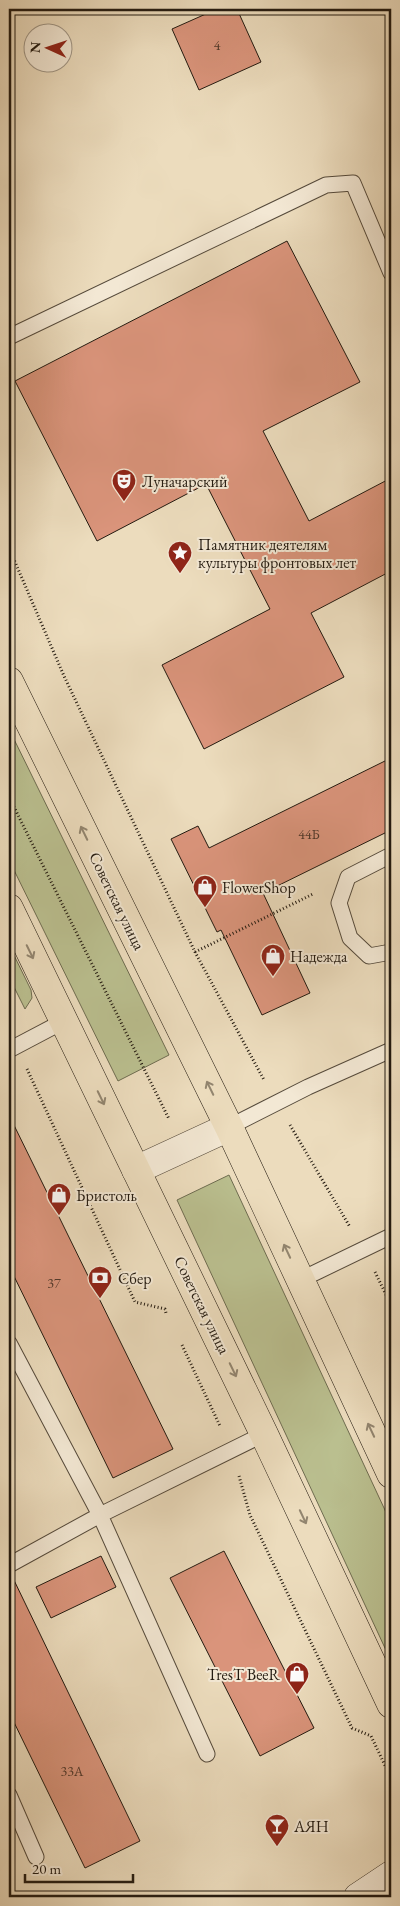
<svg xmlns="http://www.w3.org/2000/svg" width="400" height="1906" viewBox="0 0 400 1906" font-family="'EB Garamond',serif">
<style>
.green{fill:#babf8f;stroke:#6e6c50}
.building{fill:#da947b;stroke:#231a10}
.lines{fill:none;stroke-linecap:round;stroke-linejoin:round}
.lane-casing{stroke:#554a3b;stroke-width:17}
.street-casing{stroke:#554a3b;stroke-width:29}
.secondary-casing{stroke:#231a10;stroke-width:29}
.primary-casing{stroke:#231a10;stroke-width:29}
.path{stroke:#231a10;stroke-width:3;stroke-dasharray:1 2.5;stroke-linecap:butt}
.lane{stroke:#f3e8d4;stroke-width:15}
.street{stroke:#f3e8d4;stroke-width:28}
.secondary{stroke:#f3e8d4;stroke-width:28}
.primary{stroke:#ecdcbd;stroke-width:28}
.oneway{stroke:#92856f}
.labels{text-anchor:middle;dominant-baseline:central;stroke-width:4;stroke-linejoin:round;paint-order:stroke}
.number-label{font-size:14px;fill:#51382b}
.poi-label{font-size:16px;fill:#231a10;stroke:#f3e8d4;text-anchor:start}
.street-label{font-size:16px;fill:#231a10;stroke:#f3e8d4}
</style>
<rect width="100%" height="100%" fill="#ecdcbd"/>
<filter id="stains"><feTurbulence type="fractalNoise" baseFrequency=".004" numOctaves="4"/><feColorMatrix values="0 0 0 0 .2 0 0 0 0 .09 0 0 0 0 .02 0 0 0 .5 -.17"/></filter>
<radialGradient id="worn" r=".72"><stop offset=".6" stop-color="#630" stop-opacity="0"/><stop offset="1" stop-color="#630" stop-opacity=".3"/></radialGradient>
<path class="green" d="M9,729L169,1055L118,1081L9,860Z
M9,945L31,990L32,998L25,1009L9,977Z
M229,1175L391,1523V1661L177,1200Z"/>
<path class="building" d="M217,9H237L261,62L199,90L172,29Z
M287,241L360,382L263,431L309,521L391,478V571L311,613L344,677L204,749L162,665L270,609L206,484L97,541L15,381Z
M391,758V830L263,893L310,993L262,1015L221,930L217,932L171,839L198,826L209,848Z
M9,1115L173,1449L113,1478L9,1266Z
M224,1551L314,1728L260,1756L170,1578Z
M101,1556L116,1587L51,1618L36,1587Z
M9,1574H11L140,1841L85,1868L9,1712Z"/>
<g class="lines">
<defs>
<path id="lane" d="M9,337L326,185L353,183L391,273
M391,855L348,877L339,903L350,938L369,956L391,952
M9,1050L64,1021
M229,1127L308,1087L391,1050
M300,1280L391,1236
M9,1343L100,1515L207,1754
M9,1565L100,1515L264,1434
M9,1795L36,1857"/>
<path id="street" d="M136,1170L229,1127"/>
<path id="secondary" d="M358,1897L391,1875"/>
<path id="primary" d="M9,681L229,1127L391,1474
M9,908L264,1434L391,1704"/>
</defs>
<use href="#lane" class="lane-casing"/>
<use href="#street" class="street-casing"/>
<use href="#secondary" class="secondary-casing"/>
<use href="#primary" class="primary-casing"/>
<path class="path" d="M9,548L64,676L195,952L264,1080
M9,797L169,1119
M195,952L313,894
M27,1069L135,1302L165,1309L166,1313
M290,1125L350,1227
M375,1272L391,1305
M182,1345L220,1426
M239,1476L250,1515L352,1728L371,1736L391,1778"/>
<use href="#lane" class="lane"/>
<use href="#street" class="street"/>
<use href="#secondary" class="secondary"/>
<use href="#primary" class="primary"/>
</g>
<defs><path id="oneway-shaft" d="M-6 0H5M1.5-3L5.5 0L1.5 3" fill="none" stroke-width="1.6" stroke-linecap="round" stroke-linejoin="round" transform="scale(1.25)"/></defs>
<g class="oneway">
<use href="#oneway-shaft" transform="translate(84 833) rotate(-116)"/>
<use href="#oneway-shaft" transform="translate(30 952) rotate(64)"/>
<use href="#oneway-shaft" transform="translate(210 1088) rotate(-116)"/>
<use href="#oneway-shaft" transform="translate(101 1098) rotate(64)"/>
<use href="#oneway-shaft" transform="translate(287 1251) rotate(-115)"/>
<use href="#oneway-shaft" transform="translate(233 1370) rotate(64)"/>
<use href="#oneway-shaft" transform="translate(371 1430) rotate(-115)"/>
<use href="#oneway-shaft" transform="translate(303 1517) rotate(65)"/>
</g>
<defs>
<symbol id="theatre-pin" viewBox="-11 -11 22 30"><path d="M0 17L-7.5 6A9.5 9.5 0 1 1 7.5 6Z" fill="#8f2418" stroke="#f3e8d4"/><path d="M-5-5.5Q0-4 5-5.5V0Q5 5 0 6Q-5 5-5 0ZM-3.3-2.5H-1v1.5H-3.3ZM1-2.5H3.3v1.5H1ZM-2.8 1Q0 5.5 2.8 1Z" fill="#fff"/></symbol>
<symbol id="sight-pin" viewBox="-11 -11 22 30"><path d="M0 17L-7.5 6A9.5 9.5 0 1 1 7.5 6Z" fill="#8f2418" stroke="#f3e8d4"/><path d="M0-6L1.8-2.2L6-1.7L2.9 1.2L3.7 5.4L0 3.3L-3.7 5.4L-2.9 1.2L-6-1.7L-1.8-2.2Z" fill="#fff"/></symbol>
<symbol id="shop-pin" viewBox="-11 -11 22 30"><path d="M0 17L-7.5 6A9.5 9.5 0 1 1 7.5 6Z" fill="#8f2418" stroke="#f3e8d4"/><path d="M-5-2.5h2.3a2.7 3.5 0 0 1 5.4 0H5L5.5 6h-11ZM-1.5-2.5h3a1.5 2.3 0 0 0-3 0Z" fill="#fff"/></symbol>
<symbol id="bank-pin" viewBox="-11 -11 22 30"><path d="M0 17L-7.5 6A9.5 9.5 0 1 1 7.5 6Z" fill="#8f2418" stroke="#f3e8d4"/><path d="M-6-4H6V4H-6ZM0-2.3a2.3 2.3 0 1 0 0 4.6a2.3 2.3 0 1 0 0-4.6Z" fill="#fff"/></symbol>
<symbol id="bar-pin" viewBox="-11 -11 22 30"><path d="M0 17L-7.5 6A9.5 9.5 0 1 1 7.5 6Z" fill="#8f2418" stroke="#f3e8d4"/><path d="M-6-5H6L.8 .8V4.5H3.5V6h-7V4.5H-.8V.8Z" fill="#fff"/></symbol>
</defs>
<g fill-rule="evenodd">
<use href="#theatre-pin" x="110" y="467" width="28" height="38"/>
<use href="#sight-pin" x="166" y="539" width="28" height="38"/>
<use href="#shop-pin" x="191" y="873" width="28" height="38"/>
<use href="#shop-pin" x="259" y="942" width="28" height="38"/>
<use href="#shop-pin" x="45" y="1181" width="28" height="38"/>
<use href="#bank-pin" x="86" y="1264" width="28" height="38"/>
<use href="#shop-pin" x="283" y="1660" width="28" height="38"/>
<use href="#bar-pin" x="263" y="1812" width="28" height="38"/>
</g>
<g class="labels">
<g class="number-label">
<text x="217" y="45">4</text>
<text x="309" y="834">44Б</text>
<text x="54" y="1283">37</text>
<text x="72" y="1771">33А</text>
</g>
<g class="poi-label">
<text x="142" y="481">Луначарский</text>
<text x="198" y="544">Памятник деятелям<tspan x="198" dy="18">культуры фронтовых лет</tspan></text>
<text x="222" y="887">FlowerShop</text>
<text x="290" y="956">Надежда</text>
<text x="76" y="1195">Бристоль</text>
<text x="118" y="1278">Сбер</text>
<text x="280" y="1674" text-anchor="end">TresT BeeR</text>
<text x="294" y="1826">АЯН</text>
</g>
<g class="street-label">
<text transform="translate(117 901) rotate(64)">Советская улица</text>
<text transform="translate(202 1305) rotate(64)">Советская улица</text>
</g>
</g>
<rect width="400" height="1906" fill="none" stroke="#ecdcbd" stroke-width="30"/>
<rect x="10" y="10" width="380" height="1886" fill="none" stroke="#231a10" stroke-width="2.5"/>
<rect x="15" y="15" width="370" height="1876" fill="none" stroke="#231a10"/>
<g transform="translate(48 48) rotate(273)"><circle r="24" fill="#f3e8d4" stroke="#a09686"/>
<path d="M0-4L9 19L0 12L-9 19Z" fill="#8f2418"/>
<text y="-8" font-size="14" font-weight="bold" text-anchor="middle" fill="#231a10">N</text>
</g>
<path d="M25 1874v8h108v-8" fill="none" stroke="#231a10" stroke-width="2.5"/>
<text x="32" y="1874" font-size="15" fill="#231a10" stroke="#f3e8d4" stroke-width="4" paint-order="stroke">20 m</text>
<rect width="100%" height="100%" filter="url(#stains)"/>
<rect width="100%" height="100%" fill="url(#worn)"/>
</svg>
